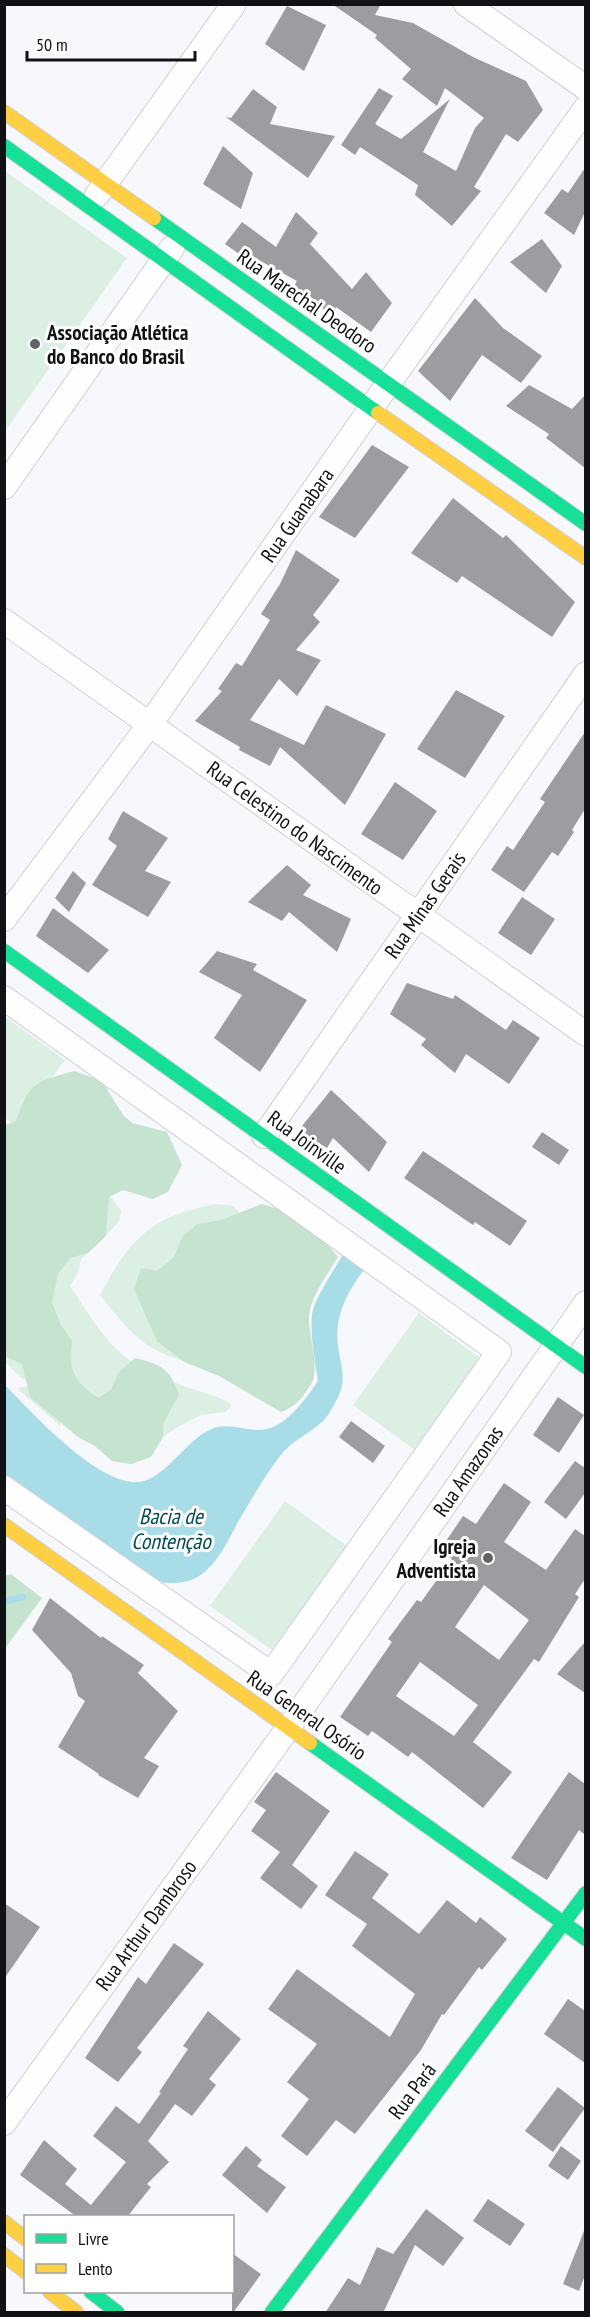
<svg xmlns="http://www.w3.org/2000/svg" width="590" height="2317" viewBox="0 0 590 2317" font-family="'PT Sans Narrow',sans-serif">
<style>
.green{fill:#dcefe3}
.forest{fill:#c5e3cf}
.water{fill:#a8dde8}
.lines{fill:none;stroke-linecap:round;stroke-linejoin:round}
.stream{stroke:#a8dde8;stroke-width:7}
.building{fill:#9c9da0;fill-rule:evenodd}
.street-casing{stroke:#cdcfd2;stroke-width:26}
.fast-casing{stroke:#cdcfd2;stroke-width:16}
.slow-casing{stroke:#cdcfd2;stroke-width:16}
.street{stroke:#fefeff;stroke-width:24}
.fast{stroke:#16e098;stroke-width:14}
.slow{stroke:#ffcf43;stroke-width:14}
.poi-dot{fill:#606266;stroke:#fff;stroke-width:2}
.labels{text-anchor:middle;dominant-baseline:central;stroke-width:6;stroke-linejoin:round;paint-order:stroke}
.street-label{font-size:21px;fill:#101215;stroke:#fff}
.poi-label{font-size:21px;font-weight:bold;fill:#101215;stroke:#fff;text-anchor:start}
.water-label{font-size:22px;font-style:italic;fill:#044b55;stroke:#fff}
</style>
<rect width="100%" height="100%" fill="#f6f8fc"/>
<path class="green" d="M5,171L127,258L5,431Z
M5,1017L65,1060L17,1126L5,1118Z
M74,1071L102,1081L104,1187L121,1211L119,1221L106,1236L81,1259L78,1273L70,1286C86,1309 101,1337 123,1355C140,1369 161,1377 181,1385C198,1392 216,1394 232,1405L226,1412L201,1415L176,1428L163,1437L151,1457L131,1464L112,1461L95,1446L78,1437L31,1382L21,1378L5,1362L4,1222L56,1080Z
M218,1204L233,1206L256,1232L197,1362C150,1358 127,1330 100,1295C131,1237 152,1215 218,1204Z
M419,1313L481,1359L415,1450L353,1405Z
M29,1386L63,1415L60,1426L17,1388Z
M285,1501L347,1546L272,1650L210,1606Z"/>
<path class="forest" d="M74,1071L102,1081L123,1115L132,1123L167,1132L182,1165L168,1192L153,1199L123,1190L109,1197L106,1236L88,1253L70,1258L58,1274L52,1302L61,1325L72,1341C68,1371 74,1381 98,1398L111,1390L118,1373L135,1358C162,1365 170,1368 179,1395L163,1424V1437L151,1457L131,1464L112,1461L95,1446L78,1437L30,1397L22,1364L5,1356L4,1125L16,1121C31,1081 33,1083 74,1071Z
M262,1204C294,1212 318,1232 338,1257C328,1274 311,1296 309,1315C308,1335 319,1363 313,1380C312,1384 308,1388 306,1392C299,1402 292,1408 281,1412L219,1376L184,1362L157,1341L134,1289L141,1268L157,1271L174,1257L183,1236L197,1224L221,1220Z
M11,1574L42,1598L6,1647L4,1646L5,1576Z"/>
<path class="water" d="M348,1247L369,1263C350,1288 334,1312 338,1346C340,1363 347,1377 339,1395C335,1403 329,1416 322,1422C309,1434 291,1441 280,1456C264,1477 251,1500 238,1522C228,1541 219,1561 202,1574C185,1587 164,1583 145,1580L5,1481L4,1384C30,1410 107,1497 147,1480C172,1469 186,1441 211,1429C225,1423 242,1429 256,1430C283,1432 305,1400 318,1381C315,1360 310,1336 312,1314C315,1297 338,1263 348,1247Z"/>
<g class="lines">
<path class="stream" d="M4,1602L22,1597"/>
</g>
<path class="building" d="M332,4H381L375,15L413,23L473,57L526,81L543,110L518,142L506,134L474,187L481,191L452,226L415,195L418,185L360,147L355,155L341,145L379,88L393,96L375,124L401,139L450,99L423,152L456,171L475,128L484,118L445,88L437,106L402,79L411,69L375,38L377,35Z
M287,6L326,25L304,71L265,44Z
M253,89L277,107L270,124L335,136L308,178L226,117L231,118Z
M223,146L253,173L241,209L203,184Z
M585,168V212L574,235L544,213L562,189L568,193Z
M296,212L318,233L310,244L352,289L366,272L392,303L371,332L336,307L332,315L293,288L297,281L255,258L252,263L225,244L242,222L276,247Z
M542,239L562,266L546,293L510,262Z
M475,298L503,328L542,356L521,383L482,355L450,401L418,371Z
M529,385L572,409L585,395V468L546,438L549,434L506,406Z
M372,445L409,467L355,538L319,517Z
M453,498L503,538L506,535L575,602L552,637L462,576L457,583L411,553Z
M296,550L340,580L313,615L320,622L296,650L321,660L297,696L279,679L250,720L304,745L326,705L386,734L345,805L280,747L270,766L239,750L240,747L195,721L222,691L218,689L236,663L242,666L270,620L261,614L280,584Z
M456,690L505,716L465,778L417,749Z
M585,732V809L572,830L574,832L558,856L552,852L524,892L491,870L507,846L513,850L545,802L540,799Z
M395,782L437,811L403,860L361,834Z
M123,811L168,838L145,871L171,882L148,917L92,885L117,846L108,839Z
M287,865L311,885L303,895L351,919L337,952L289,912L282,921L248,902Z
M73,871L86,883L69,912L55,898Z
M522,897L555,919L531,955L498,933Z
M53,908L109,950L88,973L36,936Z
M217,951L257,964L253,970L307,1000L260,1072L214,1038L242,995L199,972Z
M407,983L453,999L455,995L506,1030L513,1020L540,1038L509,1084L466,1054L455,1073L421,1045L426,1039L390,1014Z
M331,1090L387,1142L369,1172L333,1138L327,1148L298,1131Z
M542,1132L569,1150L559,1165L532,1147Z
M423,1151L527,1221L510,1246L475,1222L473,1225L404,1178Z
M558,1397L584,1415L559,1453L533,1435Z
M351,1421L385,1446L373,1463L339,1437Z
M575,1461L585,1468V1493L566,1519L544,1502Z
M504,1483L531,1502L504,1542L546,1570L575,1529L585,1536V1579L575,1594L579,1597L539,1662L534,1659L473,1742L512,1772L483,1808L412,1752L408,1757L372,1731L368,1736L340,1717L392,1642L388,1639L417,1600L421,1602L452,1559L440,1550L463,1516L476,1524ZM484,1585L529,1620L499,1660L455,1627ZM420,1662L478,1705L454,1736L396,1696Z
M50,1598L101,1638L102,1636L144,1665L138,1673L178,1711L144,1758L159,1766L138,1798L98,1775L99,1774L58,1747L85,1701L78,1696L71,1673L32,1630Z
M585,1642V1693L557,1674Z
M276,1772L330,1811L292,1865L318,1886L301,1909L260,1878L280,1852L251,1831L266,1810L254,1802Z
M569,1772L585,1784V1835L579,1830L547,1880L511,1858Z
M355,1851L389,1874L372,1898L419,1934L447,1900L476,1923L480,1917L507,1939L482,1970L479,1967L444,2015L442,2014L421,2050L355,2134L336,2120L307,2156L281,2136L309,2099L287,2082L317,2044L268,2009L297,1969L390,2037L415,1994L352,1946L367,1924L325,1895Z
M4,1903L40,1927L4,1979Z
M174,1943L204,1964L137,2048L142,2052L118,2082L85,2058L138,1977L146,1984Z
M568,1999L585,2011V2063L544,2034Z
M208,2011L241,2039L209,2079L216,2085L192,2116L175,2104L148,2141L169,2162L147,2184L151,2187L127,2217H77L20,2175L44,2140L77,2169L65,2184L91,2205L126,2162L93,2136L116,2106L139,2124L161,2093L159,2092L188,2049L183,2046Z
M558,2087L585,2108L553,2152L525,2131Z
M246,2146L262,2160L257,2166L286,2187L267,2213L222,2175Z
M561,2146L581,2161L568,2180L548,2166Z
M488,2199L525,2224L510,2246L473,2221Z
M426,2209L464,2238L443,2266L415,2245L383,2313H325L348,2278L360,2285L377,2247L393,2254Z
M584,2231L585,2275L579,2291L563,2284Z
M232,2253L261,2274L233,2313H232Z"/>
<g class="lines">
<defs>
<path id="street" d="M466,4L586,88
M97,195L234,4
M4,487L172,248
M4,621L586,1034
M4,919L150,724L388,384L586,108
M4,998L499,1352L271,1674L4,1488
M264,1136L586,674
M4,2123L288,1728L586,1303"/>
<path id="fast" d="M4,146L378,413
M154,218L586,524
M4,951L586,1367
M310,1743L586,1939
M91,2292L117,2312
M272,2312L586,1893"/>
<path id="slow" d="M4,112L154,218
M378,413L586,558
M4,1525L310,1743
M4,2222L26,2239
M4,2255L26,2272
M50,2292L76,2312"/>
</defs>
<use href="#street" class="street-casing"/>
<use href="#fast" class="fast-casing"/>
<use href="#slow" class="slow-casing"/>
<use href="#street" class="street"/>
<use href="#fast" class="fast"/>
<use href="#slow" class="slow"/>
</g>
<g class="poi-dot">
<circle cx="35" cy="344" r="6"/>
<circle cx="488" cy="1558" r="6"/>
</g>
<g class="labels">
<g class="street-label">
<text transform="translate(307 301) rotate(35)">Rua Marechal Deodoro</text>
<text transform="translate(297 515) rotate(-55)">Rua Guanabara</text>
<text transform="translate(295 828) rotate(36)">Rua Celestino do Nascimento</text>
<text transform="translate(425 905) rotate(-55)">Rua Minas Gerais</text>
<text transform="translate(307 1142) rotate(36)">Rua Joinville</text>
<text transform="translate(468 1471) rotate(-55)">Rua Amazonas</text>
<text transform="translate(307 1715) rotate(35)">Rua General Osório</text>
<text transform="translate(146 1925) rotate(-54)">Rua Arthur Dambroso</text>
<text transform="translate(412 2091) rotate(-53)">Rua Pará</text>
</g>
<g class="poi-label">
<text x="47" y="332">Associação Atlética<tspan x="47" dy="24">do Banco do Brasil</tspan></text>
<text x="476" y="1546" text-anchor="end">Igreja<tspan x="476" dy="24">Adventista</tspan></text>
</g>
<g class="water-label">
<text x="171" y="1516">Bacia de<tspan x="171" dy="25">Contenção</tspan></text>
</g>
</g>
<rect width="590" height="2317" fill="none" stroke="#101215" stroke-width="12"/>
<rect x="24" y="2215" width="210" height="78" fill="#ffffff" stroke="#9fa0a1" stroke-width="1.5"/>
<rect x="36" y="2234" width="30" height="9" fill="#16e098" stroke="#9fa0a1" stroke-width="1.5"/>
<text x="78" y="2245" font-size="18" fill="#101215">Livre</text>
<rect x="36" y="2264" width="30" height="9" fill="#ffcf43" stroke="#9fa0a1" stroke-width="1.5"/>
<text x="78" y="2275" font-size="18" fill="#101215">Lento</text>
<path d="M27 51v9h168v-9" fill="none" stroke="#101215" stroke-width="3"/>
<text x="36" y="51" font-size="18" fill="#101215" stroke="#ffffff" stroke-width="4.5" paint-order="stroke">50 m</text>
</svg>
